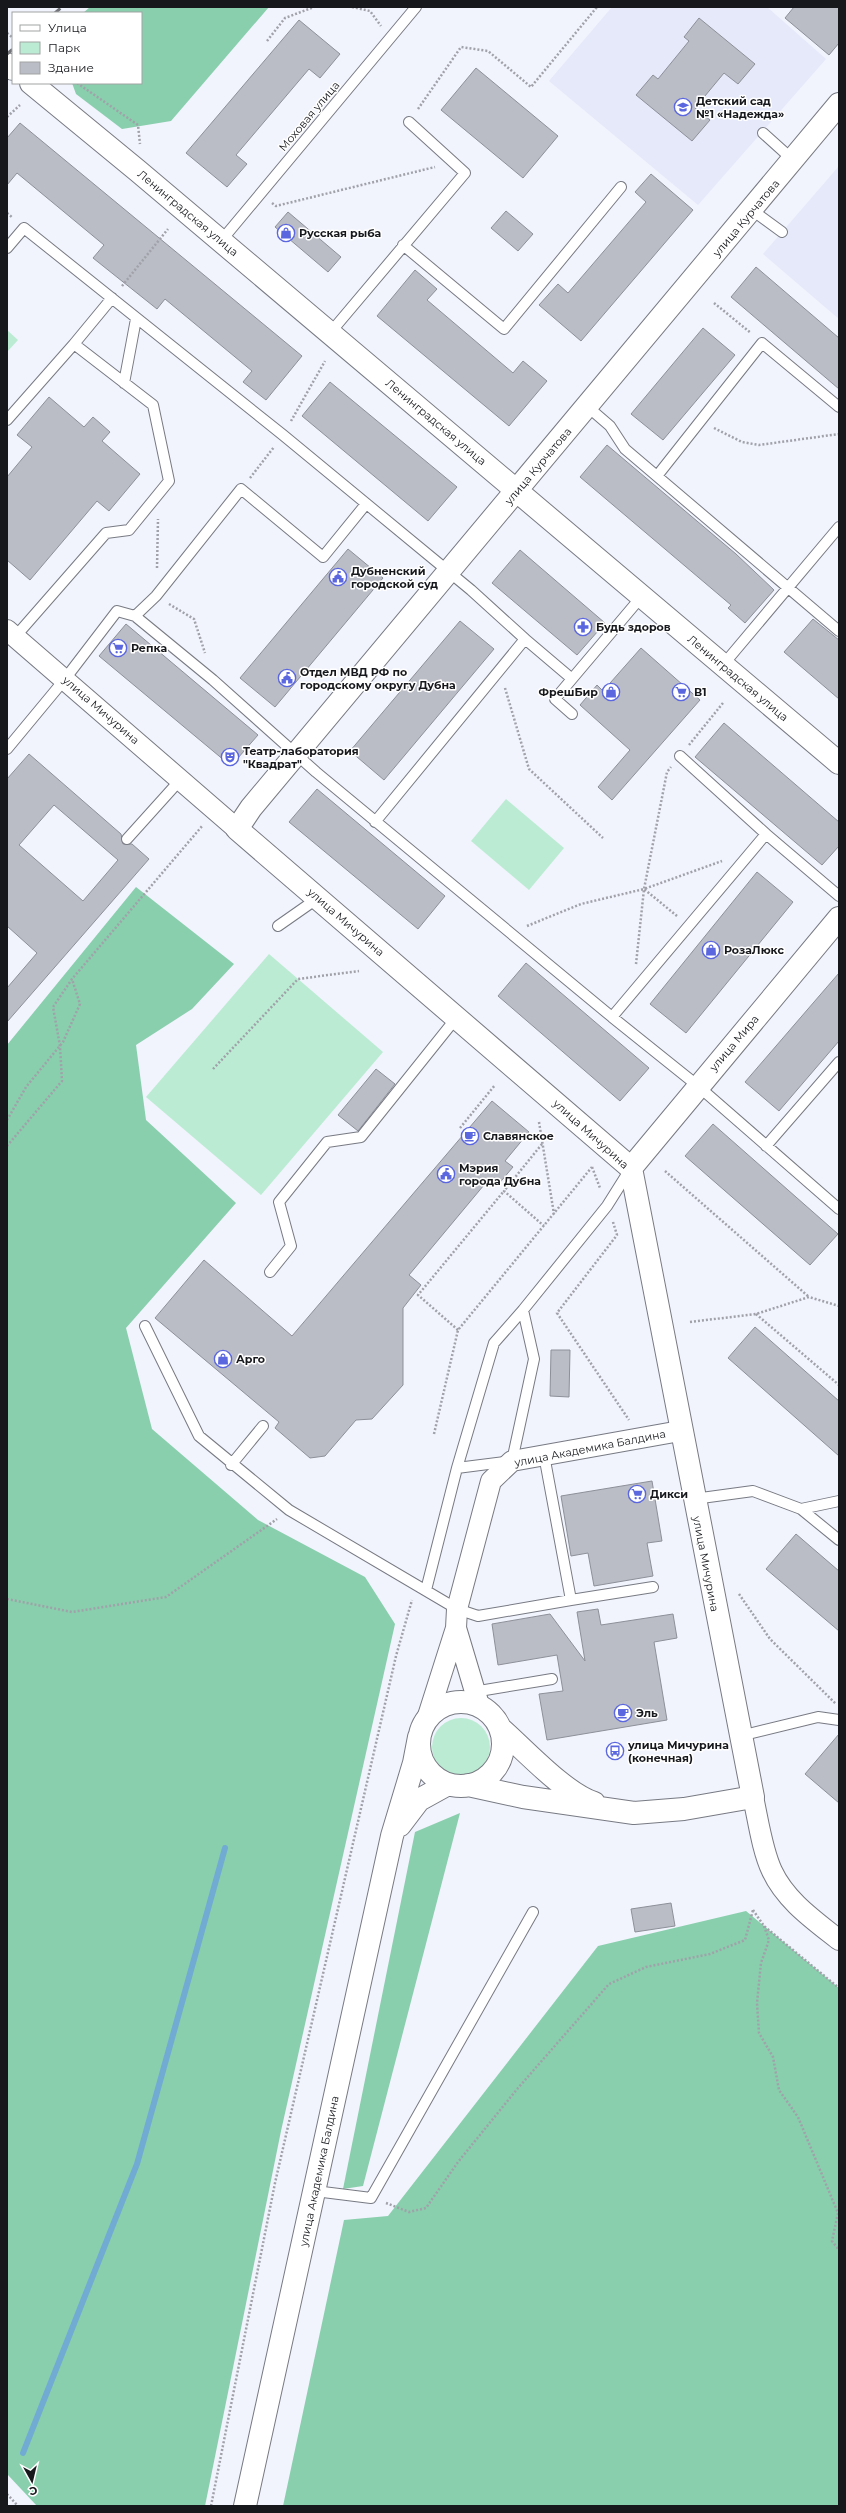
<svg xmlns="http://www.w3.org/2000/svg" width="846" height="2513" viewBox="0 0 846 2513" font-family="Montserrat,sans-serif">
<style>
.built{fill:#e5e9fa}
.green{fill:#bbecd3}
.forest{fill:#89cfad}
.lines{fill:none;stroke-linecap:round;stroke-linejoin:round}
.stream{stroke:#71abd4;stroke-width:6}
.building{fill:#babcc6;stroke:#8e9099;fill-rule:evenodd}
.lane-casing{stroke:#787a83;stroke-width:12}
.street-casing{stroke:#787a83;stroke-width:22}
.secondary-casing{stroke:#787a83;stroke-width:24}
.path{stroke:#a0a1a9;stroke-width:2.5;stroke-dasharray:2 2;stroke-linecap:butt}
.lane{stroke:#fff;stroke-width:10}
.street{stroke:#fff;stroke-width:20}
.secondary{stroke:#fff;stroke-width:22}
.rail{stroke:#72747a;stroke-width:3;stroke-dasharray:7 7;stroke-linecap:butt}
.labels{text-anchor:middle;dominant-baseline:central;stroke-width:3;stroke-linejoin:round;paint-order:stroke}
.poi-label{font-size:11px;font-weight:bold;fill:#17181c;stroke:#fff;text-anchor:start}
.street-label{font-size:11px;fill:#17181c;stroke:#fff}
</style>
<rect width="100%" height="100%" fill="#f1f3fd"/>
<path class="built" d="M612,7H767L826,59L698,205L549,81Z
M839,166V319L763,254Z"/>
<path class="green" d="M7,330L18,340L7,352Z
M506,799L564,848L529,890L471,841Z
M269,954L383,1052L261,1195L146,1097Z
M432 1747a29 29 0 1 1 58 0a29 29 0 1 1-58 0Z"/>
<path class="forest" d="M90,7H269L171,121L122,129L76,94L72,83H141V13H83Z
M136,887L234,964L192,1009L136,1045L146,1120L236,1203L126,1328L152,1429L258,1520L365,1577L395,1624L281,2131L205,2506H37L7,2474V1045Z
M460,1813L363,2186L343,2189L415,1832Z
M746,1911L839,1988V2506H283L344,2220L388,2216L598,1946Z"/>
<g class="lines">
<path class="stream" d="M23,2453L137,2164L225,1848"/>
</g>
<path class="building" d="M794,7H839V43L829,55L785,18Z
M699,18L755,64L738,84L724,73L695,108L710,120L692,141L636,95L653,75L658,79L689,41L684,37Z
M299,20L340,54L320,78L309,69L236,155L247,164L227,187L186,153Z
M476,68L558,136L523,178L441,110Z
M20,123L302,356L266,400L243,382L252,371L165,299L157,309L93,258L104,245L17,173L7,185V138Z
M651,174L693,210L581,341L539,305L558,284L568,293L646,202L635,192Z
M506,211L533,234L518,251L491,228Z
M288,212L341,257L328,272L275,227Z
M756,267L839,338V389L731,297Z
M415,270L437,289L427,300L513,373L523,361L547,381L509,426L377,316Z
M703,328L735,355L663,440L631,414Z
M330,382L457,487L428,521L302,416Z
M49,397L84,427L93,417L110,432L102,441L140,474L109,511L97,501L30,580L7,560V477L32,447L17,435Z
M607,445L736,554L774,590L745,623L728,608L731,605L580,477Z
M348,549L383,578L275,707L240,678Z
M520,550L605,623L577,655L492,583Z
M813,619L839,640V699L784,652Z
M460,621L494,649L384,780L350,751Z
M126,624L258,735L231,766L99,656Z
M641,648L700,700L612,800L598,787L630,750L580,705L597,685L603,691Z
M724,723L839,822V846L822,865L695,757Z
M29,754L121,834L123,844H132L149,859L7,1022V988L37,953L7,926V779ZM54,805L118,860L83,901L19,845Z
M317,789L445,896L418,929L289,822Z
M757,872L793,902L686,1033L650,1004Z
M526,963L649,1068L620,1101L498,996Z
M839,973V1041L779,1111L745,1082Z
M376,1069L395,1084L358,1131L338,1115Z
M492,1101L529,1132L505,1161L513,1167L497,1186L489,1179L409,1275L421,1285L403,1308V1385L372,1419L356,1420L325,1456L310,1458L275,1428L279,1422L155,1318L204,1260L292,1336Z
M713,1124L838,1234L810,1265L685,1156Z
M755,1327L839,1401V1456L728,1358Z
M551,1350H570L569,1397L550,1396Z
M652,1481L662,1541L647,1543L653,1576L594,1586L588,1553L571,1556L561,1496Z
M796,1534L839,1571V1631L766,1569Z
M598,1609L601,1625L673,1614L677,1638L654,1642L667,1720L547,1740L539,1694L563,1691L557,1655L498,1665L492,1624L550,1614L585,1661L577,1612Z
M839,1734V1803L805,1774Z
M671,1903L675,1926L635,1932L631,1909Z"/>
<g class="lines">
<defs>
<path id="lane" d="M763,133L793,160
M752,210L782,232
M221,241L416,7
M403,245L504,329L621,187
M7,248L24,228L283,435L471,590L525,639L375,822
M330,333L465,173L409,122
M124,383L136,319
M588,407L610,426L625,449L839,631
M7,420L74,344
M657,476L762,343L839,407
M366,504L323,557L241,489L156,596L135,616L213,680L316,772L612,1017L766,834L839,896
M15,637L106,533L129,530L169,481L153,405L74,344L112,298
M525,639L571,678
M723,665L839,527
M572,714L555,699L642,596
M7,749L65,679L117,611L135,616
M680,756L766,834
M127,839L181,779
M278,926L318,898
M612,1017L698,1086L839,1209
M766,1146L839,1062
M270,1272L291,1246L279,1202L327,1142L361,1137L457,1017
M145,1326L199,1436L289,1510L457,1609L478,1616L571,1600L544,1455
M231,1465L263,1426
M457,1468L512,1461L534,1359L523,1310
M694,1499L753,1491L801,1509L839,1540
M801,1509L839,1501
M426,1590L457,1468L494,1343L523,1310L607,1206L629,1171
M571,1600L653,1587
M473,1692L552,1679
M740,1736L818,1717L839,1720
M315,2191L371,2198L533,1912"/>
<path id="street" d="M7,630L237,829
M456,1628L479,1705
M427,1719L456,1628L457,1609L491,1481L512,1461L680,1431
M753,1797C758,1819 762,1850 772,1871C786,1901 814,1920 839,1940"/>
<path id="secondary" d="M7,64L13,69
M31,83L138,171L839,763
M631,1168L839,918
M419 1744a42 42 0 1 1 84 0a42 42 0 1 1-84 0Z
M501,1729C525,1750 564,1793 594,1803
M468,1785L523,1797L634,1813L684,1809L753,1797L631,1168L237,829L251,808L839,104
M400,1825L419,1800L448,1784
M245,2506L392,1836L414,1763L419,1737"/>
</defs>
<use href="#lane" class="lane-casing"/>
<use href="#street" class="street-casing"/>
<use href="#secondary" class="secondary-casing"/>
<path class="path" d="M352,7L370,11L381,26
M7,33L13,38
M267,41L285,18L314,7
M77,83L138,125L140,144
M418,109L461,47L488,51L531,87L597,7
M7,117L20,105
M272,203L276,206L435,167
M7,213L13,218
M122,286L168,229
M714,303L751,333
M291,421L325,361
M714,428L742,442L759,445L839,434
M250,478L274,447
M157,568L158,519
M169,604L194,619L205,653
M505,688L529,769L603,838
M689,745L723,703
M677,916L644,889L722,861
M527,926L581,904L644,889
M636,964L644,889L667,772L671,767
M213,1069L298,979L359,971
M7,1120L26,1087L63,1042L80,1004L72,979
M539,1122L554,1214
M460,1128L495,1085
M542,1144L504,1191L544,1226
M7,1146L62,1081L60,1046L53,1007L72,979L203,825
M592,1167L600,1188
M665,1171L809,1297
M613,1222L617,1235L557,1313L629,1420
M756,1314L839,1385
M690,1322L756,1314L809,1297L839,1306
M458,1330L418,1295L504,1191
M434,1434L458,1330L592,1167
M739,1594L770,1639L836,1704
M7,1599L72,1612L166,1597L277,1519
M753,1910L764,1926L839,1988
M764,1926L769,1940L761,1963L757,2003L759,2033L773,2057L779,2090L798,2117L838,2213L832,2241L839,2250
M386,2203L409,2212L426,2208L458,2162L518,2088L609,1984L646,1967L710,1954L745,1940L753,1910
M7,2494L18,2506
M211,2506L275,2183L396,1656L412,1600"/>
<use href="#lane" class="lane"/>
<use href="#street" class="street"/>
<use href="#secondary" class="secondary"/>
<path class="rail" d="M55,13L62,7
M7,54L13,49"/>
</g>
<defs>
<symbol id="school-ring" viewBox="-11 -11 22 22"><circle r="9.5" fill="#fff" stroke="#5b67df" stroke-width="1.5"/><path d="M0-5L7-2L0 1L-7-2ZM-4 1L0 2.5L4 1V4Q0 6-4 4Z" fill="#5b67df"/></symbol>
<symbol id="shop-ring" viewBox="-11 -11 22 22"><circle r="9.5" fill="#fff" stroke="#5b67df" stroke-width="1.5"/><path d="M-5-2.5h2.3a2.7 3.5 0 0 1 5.4 0H5L5.5 6h-11ZM-1.5-2.5h3a1.5 2.3 0 0 0-3 0Z" fill="#5b67df"/></symbol>
<symbol id="civic-ring" viewBox="-11 -11 22 22"><circle r="9.5" fill="#fff" stroke="#5b67df" stroke-width="1.5"/><path d="M-.6-6.5H3V-4.5H.6V-3L4-1V1h2V6H-6V1h2V-1L-.6-3ZM-1.2 2.5V6h2.4V2.5Z" fill="#5b67df"/></symbol>
<symbol id="pharmacy-ring" viewBox="-11 -11 22 22"><circle r="9.5" fill="#fff" stroke="#5b67df" stroke-width="1.5"/><path d="M-2-6h4v4h4v4h-4v4h-4v-4h-4v-4h4Z" fill="#5b67df"/></symbol>
<symbol id="supermarket-ring" viewBox="-11 -11 22 22"><circle r="9.5" fill="#fff" stroke="#5b67df" stroke-width="1.5"/><path d="M-6-5.5h2.5l.6 2H6L4.5 2H-2.5L-4.4-4H-6ZM-1.5 3.2a1.3 1.3 0 1 0 .1 0ZM3 3.2a1.3 1.3 0 1 0 .1 0Z" fill="#5b67df"/></symbol>
<symbol id="theatre-ring" viewBox="-11 -11 22 22"><circle r="9.5" fill="#fff" stroke="#5b67df" stroke-width="1.5"/><path d="M-5-5.5Q0-4 5-5.5V0Q5 5 0 6Q-5 5-5 0ZM-3.3-2.5H-1v1.5H-3.3ZM1-2.5H3.3v1.5H1ZM-2.8 1Q0 5.5 2.8 1Z" fill="#5b67df"/></symbol>
<symbol id="cafe-ring" viewBox="-11 -11 22 22"><circle r="9.5" fill="#fff" stroke="#5b67df" stroke-width="1.5"/><path d="M-5.5-4.5H6V0H3Q3 3.5 0 3.5H-2.5Q-5.5 3.5-5.5 0ZM3-3.2v2h1.7v-2ZM-6 4.5H4V6H-6Z" fill="#5b67df"/></symbol>
<symbol id="bus-ring" viewBox="-11 -11 22 22"><circle r="9.5" fill="#fff" stroke="#5b67df" stroke-width="1.5"/><path d="M-5-6H5V4H4V6H2V4H-2V6H-4V4H-5ZM-3.5-4V0h7V-4ZM-3.5 1.2v1.5H-2V1.2ZM2 1.2v1.5H3.5V1.2Z" fill="#5b67df"/></symbol>
</defs>
<g fill-rule="evenodd">
<use href="#school-ring" x="673" y="97" width="20" height="20"/>
<use href="#shop-ring" x="276" y="223" width="20" height="20"/>
<use href="#civic-ring" x="328" y="567" width="20" height="20"/>
<use href="#pharmacy-ring" x="573" y="617" width="20" height="20"/>
<use href="#supermarket-ring" x="108" y="638" width="20" height="20"/>
<use href="#civic-ring" x="277" y="668" width="20" height="20"/>
<use href="#shop-ring" x="601" y="682" width="20" height="20"/>
<use href="#supermarket-ring" x="671" y="682" width="20" height="20"/>
<use href="#theatre-ring" x="220" y="747" width="20" height="20"/>
<use href="#shop-ring" x="701" y="940" width="20" height="20"/>
<use href="#cafe-ring" x="460" y="1126" width="20" height="20"/>
<use href="#civic-ring" x="436" y="1164" width="20" height="20"/>
<use href="#shop-ring" x="213" y="1349" width="20" height="20"/>
<use href="#supermarket-ring" x="627" y="1484" width="20" height="20"/>
<use href="#cafe-ring" x="613" y="1703" width="20" height="20"/>
<use href="#bus-ring" x="605" y="1741" width="20" height="20"/>
</g>
<g class="labels">
<g class="poi-label">
<text x="696" y="101">Детский сад<tspan x="696" dy="13">№1 «Надежда»</tspan></text>
<text x="299" y="233">Русская рыба</text>
<text x="351" y="571">Дубненский<tspan x="351" dy="13">городской суд</tspan></text>
<text x="596" y="627">Будь здоров</text>
<text x="131" y="648">Репка</text>
<text x="300" y="672">Отдел МВД РФ по<tspan x="300" dy="13">городскому округу Дубна</tspan></text>
<text x="598" y="692" text-anchor="end">ФрешБир</text>
<text x="694" y="692">В1</text>
<text x="243" y="751">Театр-лаборатория<tspan x="243" dy="13">"Квадрат"</tspan></text>
<text x="724" y="950">РозаЛюкс</text>
<text x="483" y="1136">Славянское</text>
<text x="459" y="1168">Мэрия<tspan x="459" dy="13">города Дубна</tspan></text>
<text x="236" y="1359">Арго</text>
<text x="650" y="1494">Дикси</text>
<text x="636" y="1713">Эль</text>
<text x="628" y="1745">улица Мичурина<tspan x="628" dy="13">(конечная)</tspan></text>
</g>
<g class="street-label">
<text transform="translate(309 116) rotate(-50)">Моховая улица</text>
<text transform="translate(188 213) rotate(40)">Ленинградская улица</text>
<text transform="translate(746 218) rotate(-50)">улица Курчатова</text>
<text transform="translate(436 422) rotate(40)">Ленинградская улица</text>
<text transform="translate(538 466) rotate(-50)">улица Курчатова</text>
<text transform="translate(738 678) rotate(40)">Ленинградская улица</text>
<text transform="translate(101 710) rotate(41)">улица Мичурина</text>
<text transform="translate(346 922) rotate(41)">улица Мичурина</text>
<text transform="translate(734 1043) rotate(-50)">улица Мира</text>
<text transform="translate(591 1134) rotate(42)">улица Мичурина</text>
<text transform="translate(590 1448) rotate(-11)">улица Академика Балдина</text>
<text transform="translate(706 1564) rotate(79)">улица Мичурина</text>
<text transform="translate(319 2171) rotate(-78)">улица Академика Балдина</text>
</g>
</g>
<rect width="846" height="2513" fill="none" stroke="#17181c" stroke-width="16"/>
<rect x="12" y="12" width="130" height="72" fill="#ffffff" stroke="#a2a3a4"/>
<rect x="20" y="25" width="20" height="6" fill="#ffffff" stroke="#a2a3a4"/>
<text x="48" y="32" font-size="12" fill="#17181c">Улица</text>
<rect x="20" y="42" width="20" height="12" fill="#bbecd3" stroke="#a2a3a4"/>
<text x="48" y="52" font-size="12" fill="#17181c">Парк</text>
<rect x="20" y="62" width="20" height="12" fill="#babcc6" stroke="#a2a3a4"/>
<text x="48" y="72" font-size="12" fill="#17181c">Здание</text>
<g transform="translate(32 2481) rotate(172)" stroke="#ffffff" stroke-width="3" paint-order="stroke">
<path d="M0-3L7 15L0 10L-7 15Z" fill="#17181c"/>
<text y="-6" font-size="11" font-weight="bold" text-anchor="middle" fill="#17181c">С</text>
</g>
</svg>
